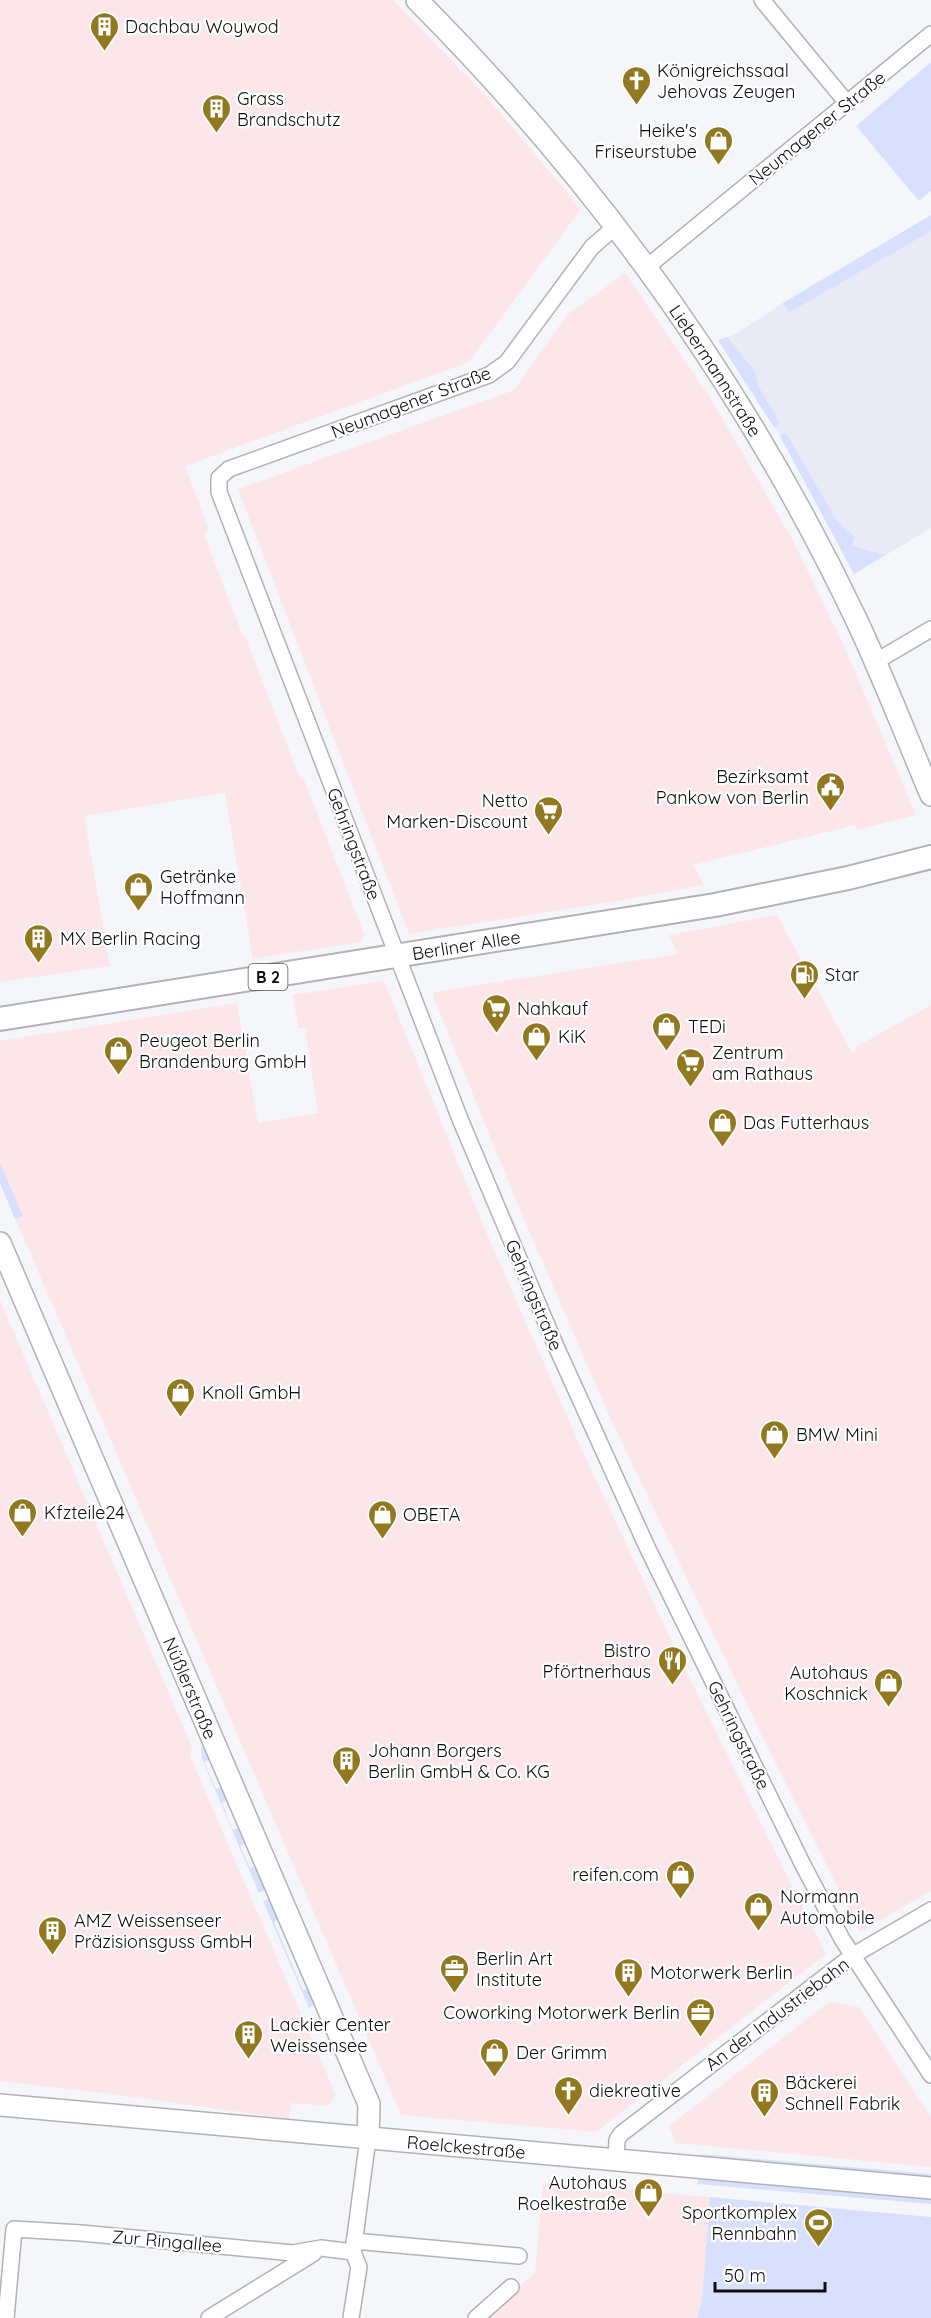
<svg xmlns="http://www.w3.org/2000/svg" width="931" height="2318" viewBox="0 0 931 2318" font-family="Quicksand,sans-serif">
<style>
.commercial{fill:#fce6ea}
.built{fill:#e8eaf5}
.grass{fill:#d9e0fd}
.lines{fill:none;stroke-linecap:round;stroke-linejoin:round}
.street-casing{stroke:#b1b2b6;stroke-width:18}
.secondary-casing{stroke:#b1b2b6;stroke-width:24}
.primary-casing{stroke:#b1b2b6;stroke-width:26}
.street{stroke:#fff;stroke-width:15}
.secondary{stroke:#fff;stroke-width:21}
.primary{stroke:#fff;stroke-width:22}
.labels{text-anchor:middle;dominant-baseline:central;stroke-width:4.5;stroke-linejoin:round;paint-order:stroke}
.shield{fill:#fff;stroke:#565658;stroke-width:1.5}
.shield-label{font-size:16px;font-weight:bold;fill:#0e0e10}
.poi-label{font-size:18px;fill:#0e0e10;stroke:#fff;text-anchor:start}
.street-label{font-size:18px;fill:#0e0e10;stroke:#fff}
</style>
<rect width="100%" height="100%" fill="#f5f6fa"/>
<path class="commercial" d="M0,0H393L484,94L581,209L469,362L185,466L209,530L204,534L243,637L245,636L299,776L303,777L365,936L361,942L253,959L225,793L84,816L110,966L0,982Z
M625,273L710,397L791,537L843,643L916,815L857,830L855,825L693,865L704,885L618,901L409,934L238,489L514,390L567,315Z
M777,915L852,1053L857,1051L854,1048L931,1005V1891L860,1932L760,1732L608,1413L520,1210L433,996L434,992L678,954L669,935Z
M384,981L484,1227L578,1441L679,1657L826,1954L596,2132L401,2115L0,1183V1041L237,1003L258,1123L318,1113L305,1028H299L292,995Z
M0,1300L192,1747L190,1756L336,2095L328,2106L292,2103L289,2119L111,2094L0,2081Z
M829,2002L859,2007L931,2117V2167L676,2143L669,2126Z
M543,2183L710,2197L702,2299L697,2318H483L535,2273Z"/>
<path class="built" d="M931,215V528L854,574L780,436L718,340L734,335L783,303Z"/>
<path class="grass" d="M931,62V191L919,201L856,126Z
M931,215V231L790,312L783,303Z
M727,337L754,370L759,387L780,423L774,427L718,340Z
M786,433L837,521L855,537L852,546L885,555L854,574L780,436Z
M0,1163L23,1216L15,1219L0,1183Z
M201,1747H209L214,1758L204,1762L216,1789L226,1785L231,1798L222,1803L233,1830L243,1826L250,1841L240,1846L250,1868L260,1864L270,1888L259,1893L202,1759Z
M274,1897L282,1918L274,1922L303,1990L312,1986L318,2001L309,2008L263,1901Z
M700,2154L931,2174V2178L719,2160L700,2156Z
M700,2175L908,2194L931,2199V2204L697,2184Z
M710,2197L931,2217V2318H697L702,2299Z"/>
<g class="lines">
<defs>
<path id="street" d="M762,0L847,103
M616,226L592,247L507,362L489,375L229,469L219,478V492L460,1119L555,1344L647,1547L803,1865L842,1939L931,2075
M647,267L931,34
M875,662L931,629
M616,2159L617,2140L621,2134L852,1956L931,1910
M354,2241L519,2256
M6,2318L14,2229L81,2233L293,2253L321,2248L353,2252L368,2138
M209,2318L314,2253
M351,2318L359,2267L353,2252
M476,2318L511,2287"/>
<g id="secondary">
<path id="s1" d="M417,0C597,181 746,388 856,619C883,676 906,736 931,795"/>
<path id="s2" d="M0,1243L369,2104L368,2138"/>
<path id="s3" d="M0,2105L931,2188"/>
</g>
<g id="primary">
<path id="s4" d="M0,1019L715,905L848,878L931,857"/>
</g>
</defs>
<use href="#street" class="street-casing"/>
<use href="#secondary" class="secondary-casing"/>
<use href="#primary" class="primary-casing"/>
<use href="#street" class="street"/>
<use href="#secondary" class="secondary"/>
<use href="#primary" class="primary"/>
</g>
<defs>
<symbol id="building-pin" viewBox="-11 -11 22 30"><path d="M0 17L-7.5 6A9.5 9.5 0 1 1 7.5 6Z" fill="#92791f" stroke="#fff"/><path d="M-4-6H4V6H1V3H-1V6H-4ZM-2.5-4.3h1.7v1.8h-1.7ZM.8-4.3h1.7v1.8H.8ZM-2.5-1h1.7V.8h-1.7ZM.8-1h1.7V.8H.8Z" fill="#fff"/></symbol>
<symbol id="church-pin" viewBox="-11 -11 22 30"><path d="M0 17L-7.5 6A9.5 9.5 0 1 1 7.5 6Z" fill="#92791f" stroke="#fff"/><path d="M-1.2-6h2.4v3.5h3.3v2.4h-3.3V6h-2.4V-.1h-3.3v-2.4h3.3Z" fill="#fff"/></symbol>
<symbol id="shop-pin" viewBox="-11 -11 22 30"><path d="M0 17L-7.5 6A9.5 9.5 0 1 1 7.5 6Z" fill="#92791f" stroke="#fff"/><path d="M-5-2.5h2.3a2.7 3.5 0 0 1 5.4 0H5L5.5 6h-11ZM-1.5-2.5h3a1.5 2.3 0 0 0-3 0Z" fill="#fff"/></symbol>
<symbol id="civic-pin" viewBox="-11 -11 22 30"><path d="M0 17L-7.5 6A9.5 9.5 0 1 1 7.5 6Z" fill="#92791f" stroke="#fff"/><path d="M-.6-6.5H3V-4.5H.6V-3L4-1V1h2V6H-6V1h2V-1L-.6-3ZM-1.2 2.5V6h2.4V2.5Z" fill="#fff"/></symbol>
<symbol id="supermarket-pin" viewBox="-11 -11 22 30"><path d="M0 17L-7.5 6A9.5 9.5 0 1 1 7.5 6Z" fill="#92791f" stroke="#fff"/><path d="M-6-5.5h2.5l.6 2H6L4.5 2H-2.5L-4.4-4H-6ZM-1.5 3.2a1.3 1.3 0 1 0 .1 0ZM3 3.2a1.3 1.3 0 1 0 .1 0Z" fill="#fff"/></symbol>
<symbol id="fuel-pin" viewBox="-11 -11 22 30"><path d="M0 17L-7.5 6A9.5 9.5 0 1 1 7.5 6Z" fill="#92791f" stroke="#fff"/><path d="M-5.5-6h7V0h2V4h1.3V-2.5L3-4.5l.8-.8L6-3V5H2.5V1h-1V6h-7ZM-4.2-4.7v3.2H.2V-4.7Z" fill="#fff"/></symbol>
<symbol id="restaurant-pin" viewBox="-11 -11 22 30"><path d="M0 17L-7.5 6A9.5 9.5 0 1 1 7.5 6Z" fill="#92791f" stroke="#fff"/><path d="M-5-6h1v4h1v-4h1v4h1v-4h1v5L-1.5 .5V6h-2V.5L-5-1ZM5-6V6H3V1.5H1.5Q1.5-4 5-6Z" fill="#fff"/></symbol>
<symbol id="office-pin" viewBox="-11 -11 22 30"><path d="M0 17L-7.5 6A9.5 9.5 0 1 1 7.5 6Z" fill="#92791f" stroke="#fff"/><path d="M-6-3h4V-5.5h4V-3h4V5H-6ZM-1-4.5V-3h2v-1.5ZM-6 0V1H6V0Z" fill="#fff"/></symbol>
<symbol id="stadium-pin" viewBox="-11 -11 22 30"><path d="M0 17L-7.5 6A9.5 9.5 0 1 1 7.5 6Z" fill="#92791f" stroke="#fff"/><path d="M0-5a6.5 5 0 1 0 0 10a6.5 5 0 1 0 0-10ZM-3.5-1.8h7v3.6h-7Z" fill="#fff"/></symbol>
</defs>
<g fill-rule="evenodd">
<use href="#building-pin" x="88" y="10" width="33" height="45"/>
<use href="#church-pin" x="620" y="64" width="33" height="45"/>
<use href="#building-pin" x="200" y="92" width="33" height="45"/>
<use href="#shop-pin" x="702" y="124" width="33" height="45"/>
<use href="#civic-pin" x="814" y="770" width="33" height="45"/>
<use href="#supermarket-pin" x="532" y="794" width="33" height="45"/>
<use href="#shop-pin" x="122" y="870" width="33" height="45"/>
<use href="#building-pin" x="22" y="922" width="33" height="45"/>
<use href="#fuel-pin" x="788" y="958" width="33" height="45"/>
<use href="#supermarket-pin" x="480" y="992" width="33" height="45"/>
<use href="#shop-pin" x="650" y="1010" width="33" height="45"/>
<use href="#shop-pin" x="520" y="1020" width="33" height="45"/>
<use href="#shop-pin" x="102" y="1034" width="33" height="45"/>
<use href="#supermarket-pin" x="674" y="1046" width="33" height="45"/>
<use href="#shop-pin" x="706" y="1106" width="33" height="45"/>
<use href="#shop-pin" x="164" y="1376" width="33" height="45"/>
<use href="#shop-pin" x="758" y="1418" width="33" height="45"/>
<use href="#shop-pin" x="6" y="1496" width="33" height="45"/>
<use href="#shop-pin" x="366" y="1498" width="33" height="45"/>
<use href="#restaurant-pin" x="656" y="1644" width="33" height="45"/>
<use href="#shop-pin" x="872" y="1666" width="33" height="45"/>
<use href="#building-pin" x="330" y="1744" width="33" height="45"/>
<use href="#shop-pin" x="664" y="1858" width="33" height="45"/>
<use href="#shop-pin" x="742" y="1890" width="33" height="45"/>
<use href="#building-pin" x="36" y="1914" width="33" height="45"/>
<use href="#office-pin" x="438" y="1952" width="33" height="45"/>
<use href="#building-pin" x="612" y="1956" width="33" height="45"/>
<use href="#office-pin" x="684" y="1996" width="33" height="45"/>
<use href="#building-pin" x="232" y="2018" width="33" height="45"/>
<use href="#shop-pin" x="478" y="2036" width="33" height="45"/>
<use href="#church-pin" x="552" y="2074" width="33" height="45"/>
<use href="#building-pin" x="748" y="2076" width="33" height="45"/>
<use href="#shop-pin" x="632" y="2176" width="33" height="45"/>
<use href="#stadium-pin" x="802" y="2206" width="33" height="45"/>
</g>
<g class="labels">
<rect class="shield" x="248.5" y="964" width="39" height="26" rx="4.5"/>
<g class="shield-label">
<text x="268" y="977">B 2</text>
</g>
<g class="poi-label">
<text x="125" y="26">Dachbau Woywod</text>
<text x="657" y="70">Königreichssaal<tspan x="657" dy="21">Jehovas Zeugen</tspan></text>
<text x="237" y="98">Grass<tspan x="237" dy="21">Brandschutz</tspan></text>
<text x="697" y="130" text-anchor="end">Heike's<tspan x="697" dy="21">Friseurstube</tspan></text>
<text x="809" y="776" text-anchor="end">Bezirksamt<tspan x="809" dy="21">Pankow von Berlin</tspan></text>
<text x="528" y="800" text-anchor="end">Netto<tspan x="528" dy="21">Marken-Discount</tspan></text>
<text x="160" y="876">Getränke<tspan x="160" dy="21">Hoffmann</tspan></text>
<text x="60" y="938">MX Berlin Racing</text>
<text x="825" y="974">Star</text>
<text x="517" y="1008">Nahkauf</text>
<text x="688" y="1026">TEDi</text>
<text x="558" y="1036">KiK</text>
<text x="139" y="1040">Peugeot Berlin<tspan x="139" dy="21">Brandenburg GmbH</tspan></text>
<text x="712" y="1052">Zentrum<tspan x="712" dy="21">am Rathaus</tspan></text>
<text x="743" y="1122">Das Futterhaus</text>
<text x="202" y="1392">Knoll GmbH</text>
<text x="796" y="1434">BMW Mini</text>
<text x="44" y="1512">Kfzteile24</text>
<text x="403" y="1514">OBETA</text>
<text x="651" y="1650" text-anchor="end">Bistro<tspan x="651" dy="21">Pförtnerhaus</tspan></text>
<text x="868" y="1672" text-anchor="end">Autohaus<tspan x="868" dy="21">Koschnick</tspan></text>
<text x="368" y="1750">Johann Borgers<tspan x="368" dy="21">Berlin GmbH &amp; Co. KG</tspan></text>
<text x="659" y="1874" text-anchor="end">reifen.com</text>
<text x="780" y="1896">Normann<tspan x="780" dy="21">Automobile</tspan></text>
<text x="74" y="1920">AMZ Weissenseer<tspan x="74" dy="21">Präzisionsguss GmbH</tspan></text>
<text x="476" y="1958">Berlin Art<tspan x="476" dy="21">Institute</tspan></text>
<text x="650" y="1972">Motorwerk Berlin</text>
<text x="680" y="2012" text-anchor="end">Coworking Motorwerk Berlin</text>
<text x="270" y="2024">Lackier Center<tspan x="270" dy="21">Weissensee</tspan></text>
<text x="516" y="2052">Der Grimm</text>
<text x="785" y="2082">Bäckerei<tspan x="785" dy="21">Schnell Fabrik</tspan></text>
<text x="589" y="2090">diekreative</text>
<text x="627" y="2182" text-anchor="end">Autohaus<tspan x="627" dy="21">Roelkestraße</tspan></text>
<text x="797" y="2212" text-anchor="end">Sportkomplex<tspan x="797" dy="21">Rennbahn</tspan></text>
</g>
<g class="street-label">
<text transform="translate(817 128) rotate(-39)">Neumagener Straße</text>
<text stroke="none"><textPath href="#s1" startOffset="477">Liebermannstraße</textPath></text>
<text transform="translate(411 402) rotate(-21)">Neumagener Straße</text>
<text transform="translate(354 844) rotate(69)">Gehringstraße</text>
<text stroke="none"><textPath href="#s4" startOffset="472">Berliner Allee</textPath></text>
<text transform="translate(534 1295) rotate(67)">Gehringstraße</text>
<text stroke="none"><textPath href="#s2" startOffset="484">Nüßlerstraße</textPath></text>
<text transform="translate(739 1735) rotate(64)">Gehringstraße</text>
<text transform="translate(777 2014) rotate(-37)">An der Industriebahn</text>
<text stroke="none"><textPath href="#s3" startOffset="468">Roelckestraße</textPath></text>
<text transform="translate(167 2241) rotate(5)">Zur Ringallee</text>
</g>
</g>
<path d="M715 2282v9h110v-9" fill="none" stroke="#0e0e10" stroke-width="3"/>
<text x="724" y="2282" font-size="18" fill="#0e0e10" stroke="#ffffff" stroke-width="4.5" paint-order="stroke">50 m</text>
</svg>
